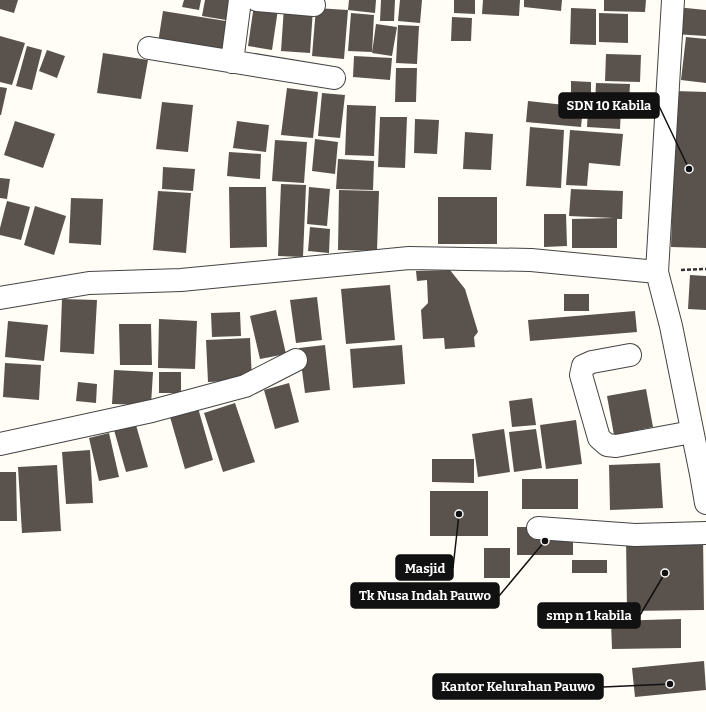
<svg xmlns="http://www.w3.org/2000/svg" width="706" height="712" viewBox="0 0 706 712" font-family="Bitter,serif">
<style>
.building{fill:#5a524d}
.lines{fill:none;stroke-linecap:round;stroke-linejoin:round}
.minor-casing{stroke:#444;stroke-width:24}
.path{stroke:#333;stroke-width:2.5;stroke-dasharray:4 2;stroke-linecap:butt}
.minor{stroke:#fff;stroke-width:22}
.leader{fill:none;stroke:#111;stroke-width:1.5}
.callout-dot{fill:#111;stroke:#fff;stroke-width:1.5}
.callout{fill:#111;stroke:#111;stroke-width:1.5}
.callout-label{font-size:13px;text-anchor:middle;font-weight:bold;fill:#fff}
</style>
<rect width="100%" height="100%" fill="#fffdf5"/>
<path class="building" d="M0,0H18L14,13L0,9Z
M184,0H201L199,10L182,7Z
M205,0H230L226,20L202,16Z
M349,0H376L375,13L348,10Z
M381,0H395L394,21H380Z
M400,0H422L420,23L398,21Z
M454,0H475V14L454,13Z
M483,0H520L519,16L482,14Z
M524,0H562L561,11L524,7Z
M604,0H646L645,12L604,11Z
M254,5L278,9L272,50L248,46Z
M284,7L313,9L310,53L281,51Z
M676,7L706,10V36L674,34Z
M316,8L348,10L344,59L312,56Z
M571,8L596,9V45L570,44Z
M163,11L232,22L227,55L158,43Z
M351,13L374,15L372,52L348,51Z
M599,13L628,14V43L599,42Z
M452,17L472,18L471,41H451Z
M376,24L397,27L392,56L372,53Z
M398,25L419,26L417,64L396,63Z
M0,36L25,43L12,85L0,82Z
M686,37L706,39V83L681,80Z
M27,46L42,50L32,90L16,86Z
M47,50L65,56L57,78L39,71Z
M103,53L148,60L141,99L97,93Z
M606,54L641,55L640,82L605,81Z
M354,56L392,58L390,80L353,77Z
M396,68H417L416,102H395Z
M571,81L591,82V102H571Z
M596,83L630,84L629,104L595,103Z
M0,87L7,88L1,115H0Z
M287,88L318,92L313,138L281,135Z
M675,91L706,92V248L671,247Z
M322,93L345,95L340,138L318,136Z
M528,101L583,107L581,127L526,122Z
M162,102L193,105L188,152L156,149Z
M347,105L376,106L374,156L345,155Z
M588,107L621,108L620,129L587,127Z
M380,117H407L405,168L378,167Z
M415,119L439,120L437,154L414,153Z
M15,121L55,134L43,168L4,155Z
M237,121L269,125L266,152L233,148Z
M530,127L564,130L561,188L526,186Z
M570,130L623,134L620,166L589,163L587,186L566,185Z
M465,132L493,134L491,170L463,169Z
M315,139L338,142L335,174L312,171Z
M275,140L307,142L304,183L272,181Z
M229,152L261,154L260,179L227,176Z
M338,159L374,161L373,190L336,189Z
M163,167L195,169L193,191L162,189Z
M0,178L10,179L7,199L0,198Z
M281,184L306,185L303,257L278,256Z
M229,187H266L267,247L230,248Z
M309,187L330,189L327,226L307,224Z
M571,189L623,191L622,219H617V248H572V219L614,218L569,216Z
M339,190L379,191L377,251L338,250Z
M158,191L191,193L186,253L153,250Z
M438,197H497V244H438Z
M71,198L103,199L101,245L69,243Z
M7,201L30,207L21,240L0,235V228Z
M35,206L66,216L54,255L24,245Z
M544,214H566L567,246L544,247Z
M310,227L330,229L329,253L308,251Z
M450,270L465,289L478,332L474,337L475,347L445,349L444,338L423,339L421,310L428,303L427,280L417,281L416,271Z
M690,275L706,276V310L688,309Z
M390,285L395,340L346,344L341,289Z
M564,294H589V311H564Z
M317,297L322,340L296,343L290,300Z
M62,299L97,300L94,354L60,352Z
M276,310L286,354L260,359L250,316Z
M635,311L637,332L530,341L528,320Z
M240,312L241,336L212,337L211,313Z
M159,319L197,321L195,369L158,368Z
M8,321L48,325L44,361L5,357Z
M119,324H151L152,365H120Z
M250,338L252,380L208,382L206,340Z
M325,345L330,390L305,393L299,348Z
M402,345L405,384L353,388L350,349Z
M5,363L41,365L39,400L3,397Z
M114,370L153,372L151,405L112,404Z
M159,372H181V393H159Z
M78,382L97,384L96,403L76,401Z
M289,383L299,422L275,429L264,390Z
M646,389L653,427L614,435L607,396Z
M532,398L536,425L512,427L509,401Z
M196,401L213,460L185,469L168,410Z
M235,403L255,462L223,472L204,413Z
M576,420L582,464L546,469L540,425Z
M136,425L148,467L126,472L114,430Z
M504,429L510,472L478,477L472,434Z
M536,429L542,468L514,472L509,432Z
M109,433L119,477L99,481L89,438Z
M90,450L93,503L66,504L62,452Z
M432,459H474V483L432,482Z
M660,463L663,508L610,510L609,465Z
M57,465L61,531L22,533L18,467Z
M0,472H16L17,521H0Z
M522,479H578V509H522Z
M430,491H488V536H430Z
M517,527H573V555H517Z
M703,536L704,610L627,611L626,537Z
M484,548H510V578H484Z
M572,560H607V573H572Z
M681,619V648L612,649L611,621Z
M704,661L706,690L635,697L632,668Z"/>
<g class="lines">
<defs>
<path id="minor" d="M257,0L314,5
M149,48L334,78
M232,62L240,0
M657,272L671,326L701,474L706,503
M0,298L89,283L181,280L409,258L531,260L657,272L673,0
M630,355L592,362L583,366L581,375L599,438L607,445L616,446L692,432
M0,444L152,411L245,386L296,360
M538,528L635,535L706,533"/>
</defs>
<use href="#minor" class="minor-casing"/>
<path class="path" d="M681,270L706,269"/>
<use href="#minor" class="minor"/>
</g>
<path class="leader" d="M689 169L659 106M459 514L453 568M545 541L499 596M665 573L640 615M670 684L603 687"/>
<g class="callout-dot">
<circle cx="689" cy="169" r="4"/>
<circle cx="459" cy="514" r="4"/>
<circle cx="545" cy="541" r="4"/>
<circle cx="665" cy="573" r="4"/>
<circle cx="670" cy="684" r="4"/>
</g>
<g class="callout">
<rect x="559" y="93" width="100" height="25" rx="4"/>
<rect x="396" y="555" width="57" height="25" rx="4"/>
<rect x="351" y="583" width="148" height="25" rx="4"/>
<rect x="538" y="603" width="102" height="25" rx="4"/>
<rect x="433" y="674" width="170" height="25" rx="4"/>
</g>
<g class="callout-label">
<text x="609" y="110">SDN 10 Kabila</text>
<text x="425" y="573">Masjid</text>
<text x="425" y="600">Tk Nusa Indah Pauwo</text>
<text x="589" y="620">smp n 1 kabila</text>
<text x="518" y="691">Kantor Kelurahan Pauwo</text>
</g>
</svg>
